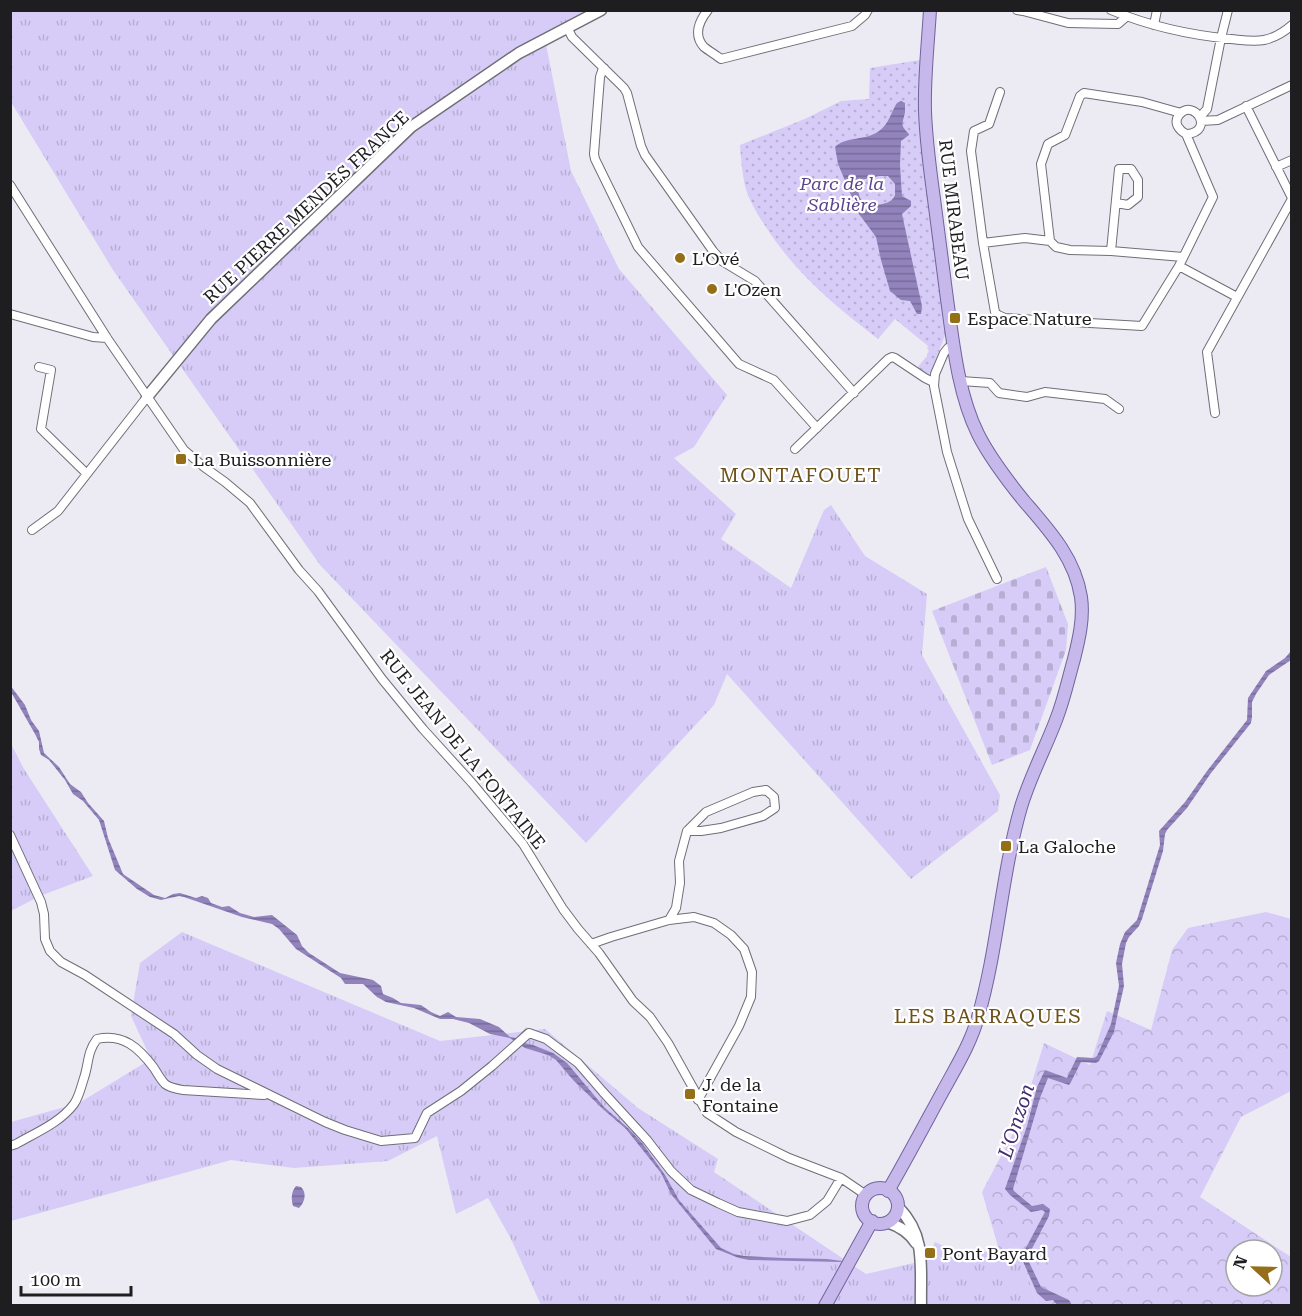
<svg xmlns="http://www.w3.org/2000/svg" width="1302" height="1316" viewBox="0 0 1302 1316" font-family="'Roboto Serif',serif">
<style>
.grass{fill:url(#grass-tufts)}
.forest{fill:url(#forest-crowns);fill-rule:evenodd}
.cemetery{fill:url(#cemetery-stones)}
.park{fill:url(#park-dots)}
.water{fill:url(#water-rules);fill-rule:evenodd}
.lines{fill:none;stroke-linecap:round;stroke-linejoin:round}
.street-casing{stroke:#706e76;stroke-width:10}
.secondary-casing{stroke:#706e76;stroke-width:13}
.primary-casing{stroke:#72639c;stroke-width:14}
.street{stroke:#fff;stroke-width:8}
.secondary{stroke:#fff;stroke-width:10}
.primary{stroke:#c6b8eb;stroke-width:12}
.poi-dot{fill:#956f18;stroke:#fff;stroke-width:2}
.labels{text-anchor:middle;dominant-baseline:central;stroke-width:4.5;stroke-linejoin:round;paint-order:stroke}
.park-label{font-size:18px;font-style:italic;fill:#5a448c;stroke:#fff}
.street-label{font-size:18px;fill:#1e1e21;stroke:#fff}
.poi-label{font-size:18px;fill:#1e1e21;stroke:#fff;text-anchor:start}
.neighbourhood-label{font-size:20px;letter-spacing:1.5px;fill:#6c521a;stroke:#fff}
.water-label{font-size:20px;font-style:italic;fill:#432b71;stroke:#fff}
</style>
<defs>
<pattern id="grass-tufts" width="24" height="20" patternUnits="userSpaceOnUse" patternTransform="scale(1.5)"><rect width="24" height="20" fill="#d6ccf7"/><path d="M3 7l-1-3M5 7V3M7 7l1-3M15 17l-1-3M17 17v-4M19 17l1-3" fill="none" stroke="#b7afd3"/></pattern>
<pattern id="forest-crowns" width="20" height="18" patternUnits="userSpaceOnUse" patternTransform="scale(1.5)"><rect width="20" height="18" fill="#d6ccf7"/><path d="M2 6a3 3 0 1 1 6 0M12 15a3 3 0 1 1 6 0" fill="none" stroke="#b7afd3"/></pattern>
<pattern id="cemetery-stones" width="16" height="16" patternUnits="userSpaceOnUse" patternTransform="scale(1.5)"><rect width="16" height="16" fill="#d6ccf7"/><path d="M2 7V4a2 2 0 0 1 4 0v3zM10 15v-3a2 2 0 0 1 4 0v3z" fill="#b7afd3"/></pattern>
<pattern id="park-dots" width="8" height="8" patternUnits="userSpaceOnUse" patternTransform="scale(1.5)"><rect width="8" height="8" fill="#d6ccf7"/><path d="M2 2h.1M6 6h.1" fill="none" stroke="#b7afd3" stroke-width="1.8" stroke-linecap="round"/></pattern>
<pattern id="water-rules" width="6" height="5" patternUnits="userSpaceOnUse" patternTransform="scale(1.5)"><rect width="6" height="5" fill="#9283bc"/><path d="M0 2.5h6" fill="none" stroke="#776b98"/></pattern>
</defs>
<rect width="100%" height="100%" fill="#ecebf4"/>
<path class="grass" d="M11,11H590L546,44L571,171L619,269L727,395L694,447L674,458L736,514L721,539L791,588L824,510L831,505L865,556L927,594L922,655L1000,795L998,811L911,879L727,674L714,705L586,843L320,565L113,270L11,102Z
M10,742L24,769L93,876L40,896L11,911Z
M182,932L440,1041L545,1029L638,1108L718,1159L714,1172L866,1274L927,1260L935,1242L953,1250L1000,1253L1018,1246L1037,1305H541L511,1239L488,1198L456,1214L437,1136L388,1161L294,1168L231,1160L11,1221V1122L79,1103L151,1059L131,1016L140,963Z"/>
<path class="forest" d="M1266,912L1291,919V1091L1241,1117L1200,1197L1291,1257V1305H1037L1018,1246L1000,1253L982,1192L1021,1118L1044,1043L1090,1065L1107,1011L1151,1030L1172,950L1188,928ZM1236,1250H1272V1286H1236Z"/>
<path class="cemetery" d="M1046,567L1068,624L1066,650L1030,750L992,765L932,611Z"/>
<path class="park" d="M920,60L919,117L921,142L926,189L947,330L931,372L928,375L924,374L916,369L927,356V354L929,351L927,348L928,346L895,319L878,339C835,306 793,271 764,224C756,212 749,200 745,186C742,173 741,159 740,145L807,118L841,101L869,99L870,68Z"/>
<path class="water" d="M901,101L905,103C905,106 905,109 905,112C903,124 899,124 909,134V135L901,141L900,165L902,196L911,201V206L902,214L922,306L921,314H917L910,301L901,300L890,291L881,260L876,237L859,214L838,164L835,147C846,136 866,141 879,131C889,124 891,112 897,103ZM879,176H888L895,184C895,185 895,194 895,195C891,206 875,205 865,204L860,198L857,187L858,183L861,180Z
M1291,651V660L1269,675L1256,694L1252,702V717L1251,723L1211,773L1187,808L1167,830L1165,834L1163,851L1142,919L1139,926L1129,937L1126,943L1122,964L1124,986L1117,1017L1114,1032L1099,1061L1096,1063L1081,1062L1071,1082L1069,1085L1048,1078L1040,1098L1013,1189L1014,1191L1032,1206L1043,1204L1050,1209L1049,1216L1027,1258L1041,1287L1069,1300L1072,1305H1057L1053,1300L1046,1301L1037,1293L1021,1257L1045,1212L1042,1210L1031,1212L1010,1195L1005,1189L1027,1126L1037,1087L1045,1070L1067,1078L1077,1057L1094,1058L1097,1056L1111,1024L1119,986L1116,963L1120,944L1125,932L1137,920L1160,845L1159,831L1185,802L1207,771L1247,720L1248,698L1266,671L1285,658Z
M10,685L25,705L31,720L39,731L44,753L59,767L70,784L81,792L88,803L104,821L108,838L123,874L154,895L165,898L173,894L180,893L196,898L202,896L208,898L211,903L222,907L229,906L240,913L254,917L272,915L297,935L302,946L309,953L340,973L373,980L381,986L383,994L393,998L401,1003L421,1005L431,1012L440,1016L448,1012L456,1017L480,1019L499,1027L510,1037L516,1038L527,1027L520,1042L533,1045L553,1053L567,1063L604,1107L628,1128L643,1144L665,1175L679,1200L721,1248L734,1254L744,1256L784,1258L827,1259L842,1261L841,1262L749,1260L739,1258L716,1249L671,1194L661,1173L626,1129L604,1110L574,1081L556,1060L548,1055L525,1048L510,1038L490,1034L469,1023L453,1019H440L414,1008L386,1002L377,997L363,984H345L341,978L296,949L279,929L272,924L242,917L184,897L179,896L161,900L150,897L137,889L115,870L99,820L83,801L73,794L65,780L49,760L41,755L39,749V742L35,734L11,692Z
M296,1186L301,1187C307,1193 305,1202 299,1208L293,1206C291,1199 291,1192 296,1186Z"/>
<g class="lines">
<defs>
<path id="street" d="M708,10C699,21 693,35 704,47C709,51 716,55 721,59L852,26L865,15L868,10
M1017,10L1023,11L1068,23L1118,24L1126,17
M1111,10C1149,26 1190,35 1231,39C1242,40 1253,42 1264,40C1274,38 1284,32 1292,25
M1154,25L1157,10
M568,29L572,37L624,88L627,93L641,146L645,155L713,251L722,261L755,281L854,393
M604,68L602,71L600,77L594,154L595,159L638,247L739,364L774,380L817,428
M1000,92L989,124L974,131L971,151L983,243L995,312L998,315L1005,318L1142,326L1179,266L1213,197L1186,134C1179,130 1173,123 1179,115C1194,97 1216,132 1186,134
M1246,106L1292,198
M1181,113L1142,102L1084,93L1080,96L1065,135L1048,144L1041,164L1050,241L1056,247L1070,250L1111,251L1183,257
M1200,117L1207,109L1221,38L1228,10
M1201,121L1218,120L1292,85
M1276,167L1292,160
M10,185L107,338L184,450L204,467L225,482L250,503L299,570L318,591L382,679L423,729L472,783L523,844L563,909L578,929L599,953L633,1001L650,1017L668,1043L707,1113L736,1132L789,1158L841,1178L866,1195
M983,243L1025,238L1050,241
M1111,251L1119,169H1131L1138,180V197L1128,205L1116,203
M1179,266L1237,297
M10,314L93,337L107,338
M954,347L948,348L944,353L935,374L934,386L947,452L962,500L968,519L997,579
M39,367L51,370L41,429L86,473
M961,381L990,383L999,393L1027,397L1045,392L1105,399L1119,409
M1215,413L1207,352L1292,199
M795,449L888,359L892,357L895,358L925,378L933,382
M32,530L58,511L147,397
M10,835L41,902L44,914L45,939L50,951L61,962L85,975L174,1034L197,1055L217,1069L325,1122L345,1130L381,1141L415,1138L427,1113L461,1091L492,1066L529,1033L546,1039L578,1063L603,1092L647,1140L671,1171L691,1190L718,1203L738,1212L787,1221L810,1215L827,1201L841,1178
M669,920L676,908L680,883L679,861L687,831L706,812L753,792L766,790L774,797L775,808L763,816L721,828L701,831H687
M591,944L611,937L669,920L694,917L714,923L731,935L744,949L752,972L751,997L739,1026L698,1100
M10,1146L16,1144C35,1133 60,1123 74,1104C79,1097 81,1087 84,1078C89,1063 87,1052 97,1039C123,1033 139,1048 154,1068C157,1073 161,1080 165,1084C170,1088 177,1089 183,1090L264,1095"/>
<path id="secondary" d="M147,397L211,319L411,127L519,53L601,10
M899,1208C927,1237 920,1269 921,1306
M887,1222C899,1226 909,1232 916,1243"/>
<path id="primary" d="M862 1206a18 18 0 1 1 36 0a18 18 0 1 1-36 0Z
M888,1191C907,1158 925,1124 943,1091C956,1067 971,1043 978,1017C998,949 1001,876 1021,807C1030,777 1045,749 1056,720C1064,700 1068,680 1074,659C1079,639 1084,618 1081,597C1075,558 1049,530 1024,501C1007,480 990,458 978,434C958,394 953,342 947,299C943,266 938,232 934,199C930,170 926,141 925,111C924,78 928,44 930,10
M825,1306L872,1221"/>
</defs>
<use href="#street" class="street-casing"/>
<use href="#secondary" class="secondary-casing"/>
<use href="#primary" class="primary-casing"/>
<use href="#street" class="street"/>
<use href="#secondary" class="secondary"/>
<use href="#primary" class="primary"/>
</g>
<g class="poi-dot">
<circle cx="680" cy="258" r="6"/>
<circle cx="712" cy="289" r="6"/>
<rect x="949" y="312" width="12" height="12" rx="3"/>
<rect x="175" y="453" width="12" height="12" rx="3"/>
<rect x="1000" y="840" width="12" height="12" rx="3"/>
<rect x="684" y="1088" width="12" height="12" rx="3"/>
<rect x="924" y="1247" width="12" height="12" rx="3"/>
</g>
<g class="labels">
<g class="park-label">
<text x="842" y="183">Parc de la<tspan x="842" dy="21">Sablière</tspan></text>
</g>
<g class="street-label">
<text transform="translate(306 207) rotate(-43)">RUE PIERRE MENDÈS FRANCE</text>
<text transform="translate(954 210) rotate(83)">RUE MIRABEAU</text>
<text transform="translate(463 749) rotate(51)">RUE JEAN DE LA FONTAINE</text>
</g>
<g class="poi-label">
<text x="692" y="258">L'Ové</text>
<text x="724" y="289">L'Ozen</text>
<text x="967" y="318">Espace Nature</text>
<text x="193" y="459">La Buissonnière</text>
<text x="1018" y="846">La Galoche</text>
<text x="702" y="1084">J. de la<tspan x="702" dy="21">Fontaine</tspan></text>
<text x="942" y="1253">Pont Bayard</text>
</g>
<g class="neighbourhood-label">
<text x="801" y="475">MONTAFOUET</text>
<text x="988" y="1016">LES BARRAQUES</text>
</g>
<g class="water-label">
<text transform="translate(1016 1121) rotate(-72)">L'Onzon</text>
</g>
</g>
<rect width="1302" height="1316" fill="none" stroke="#1e1e21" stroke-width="24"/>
<g transform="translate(1254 1268) rotate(292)"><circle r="28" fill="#ffffff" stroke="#a5a5a6" stroke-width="1.5"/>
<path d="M0-4.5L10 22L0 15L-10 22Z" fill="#956f18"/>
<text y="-9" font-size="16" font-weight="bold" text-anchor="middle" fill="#1e1e21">N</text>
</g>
<path d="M21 1286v9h110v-9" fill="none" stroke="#1e1e21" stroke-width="3"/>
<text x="30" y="1286" font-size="18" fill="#1e1e21" stroke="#ffffff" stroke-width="4.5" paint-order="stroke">100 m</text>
</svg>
